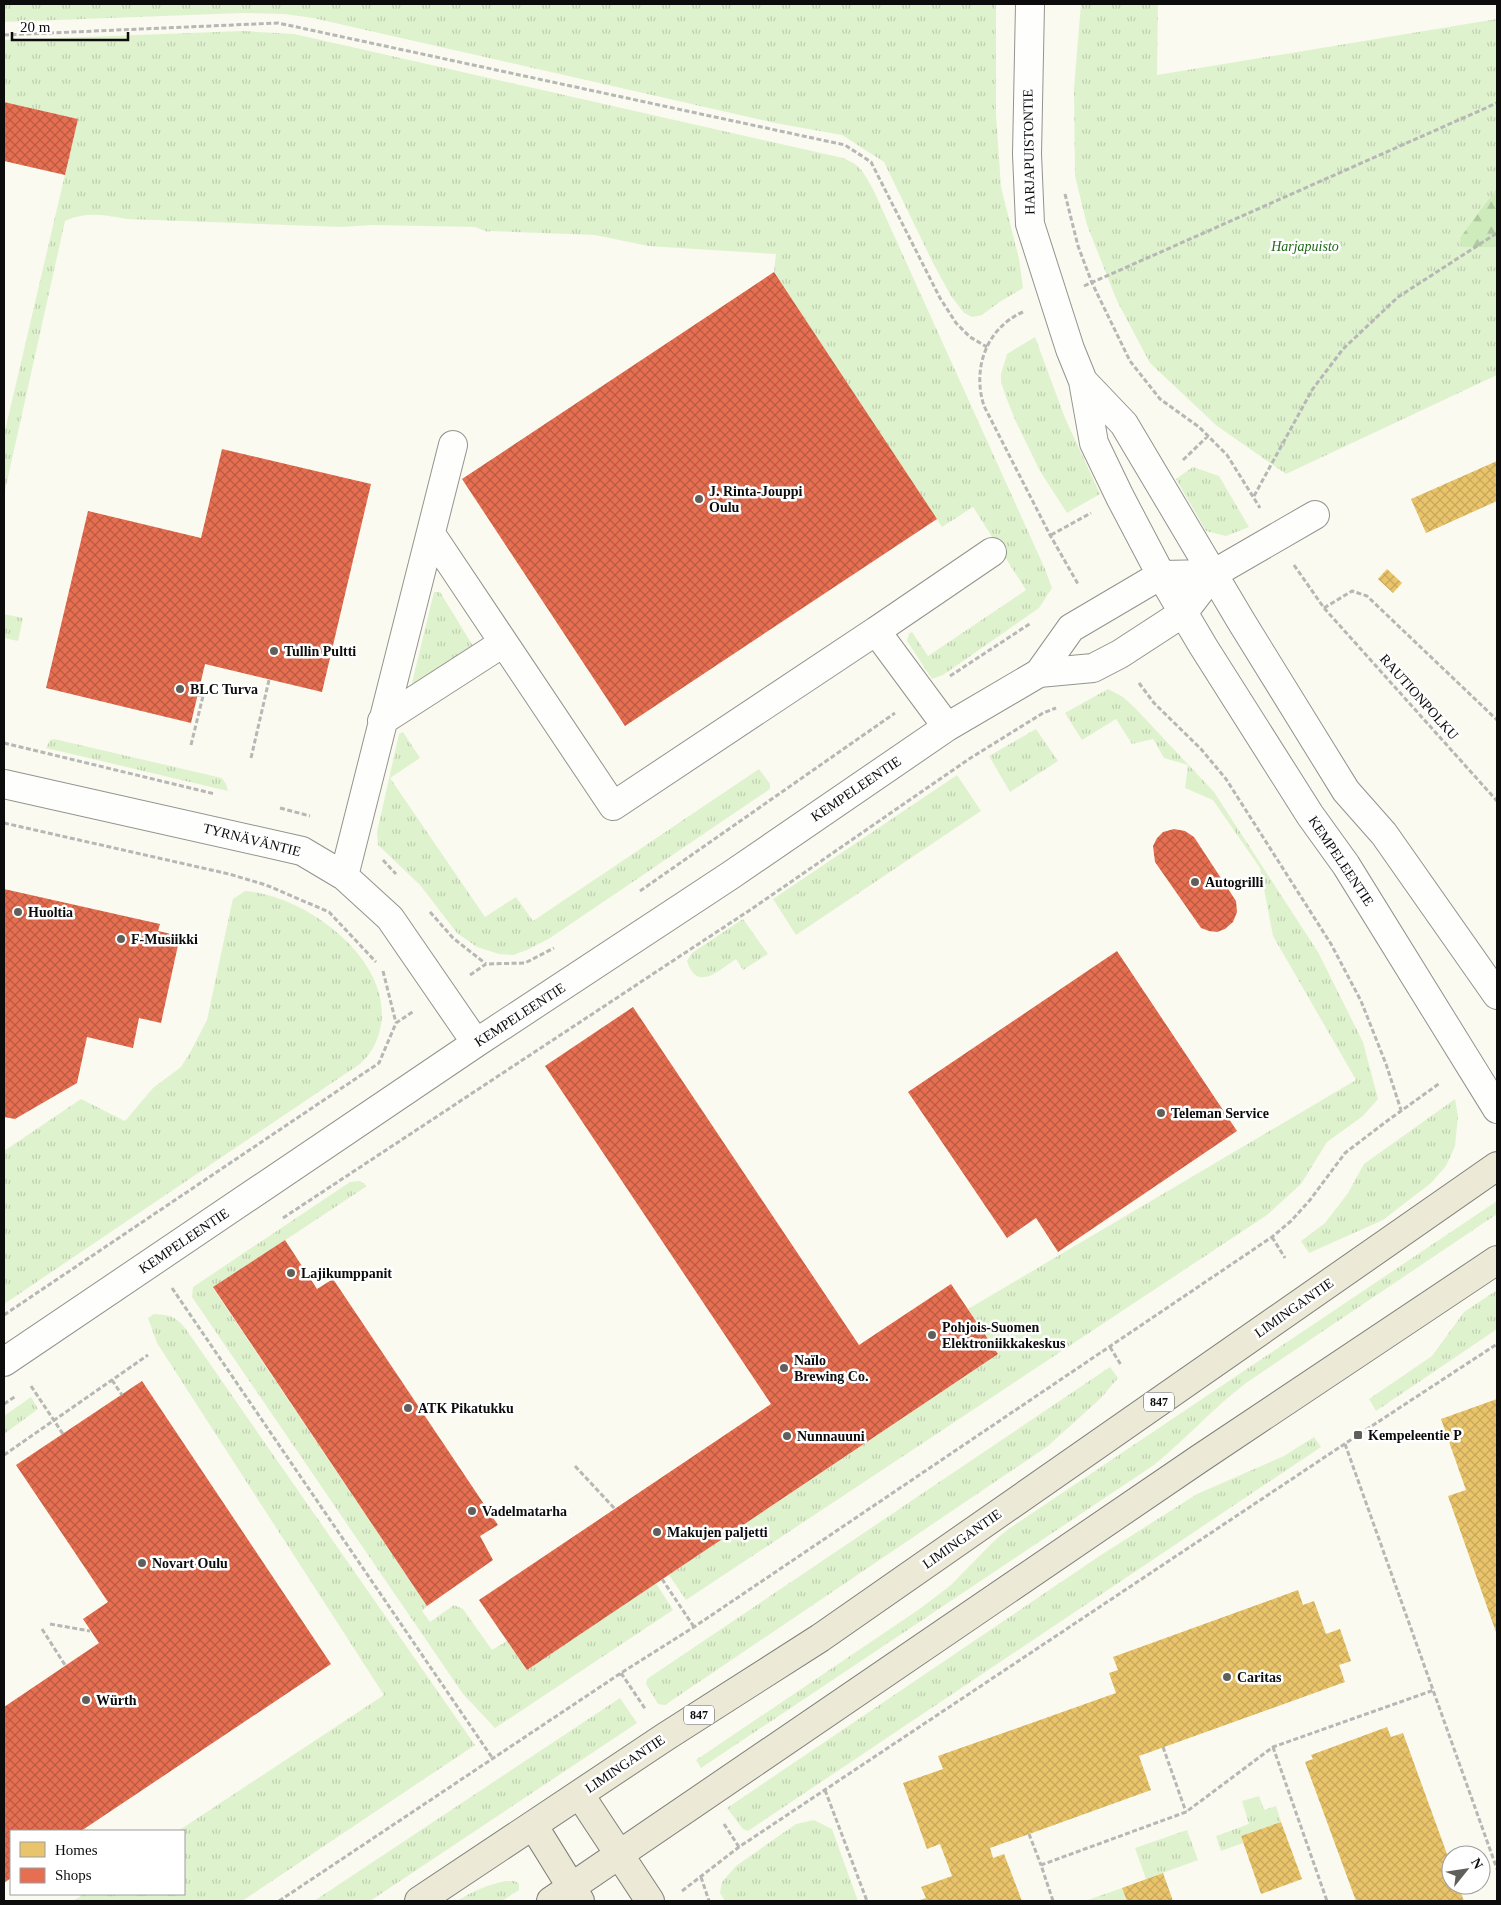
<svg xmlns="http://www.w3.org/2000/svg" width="1501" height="1905" viewBox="0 0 1501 1905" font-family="Georgia,serif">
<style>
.grass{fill:url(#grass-tufts)}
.forest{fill:url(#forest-firs)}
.homes{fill:url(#homes-cross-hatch)}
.shops{fill:url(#shops-cross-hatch)}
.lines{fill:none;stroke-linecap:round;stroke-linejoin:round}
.minor-casing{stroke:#93938f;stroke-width:30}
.major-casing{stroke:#80807c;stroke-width:30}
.path{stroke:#b7b7b5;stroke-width:3;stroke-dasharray:5 2.5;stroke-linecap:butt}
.minor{stroke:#fefefd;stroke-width:28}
.major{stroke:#ecead6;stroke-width:28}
.poi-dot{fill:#5f5f5c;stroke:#fff;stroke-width:2}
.labels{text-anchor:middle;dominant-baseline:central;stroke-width:5;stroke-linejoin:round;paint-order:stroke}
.shield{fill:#fff;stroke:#555;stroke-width:1}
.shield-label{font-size:12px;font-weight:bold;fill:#0c0c0c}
.street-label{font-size:14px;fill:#0c0c0c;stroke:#fff}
.park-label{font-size:14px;font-style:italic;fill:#1f6818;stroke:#fff}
.poi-label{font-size:14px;font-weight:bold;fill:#0c0c0c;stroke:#fff;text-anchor:start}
</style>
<defs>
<pattern id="grass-tufts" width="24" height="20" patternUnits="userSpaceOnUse" patternTransform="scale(1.25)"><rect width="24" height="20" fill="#dff2ce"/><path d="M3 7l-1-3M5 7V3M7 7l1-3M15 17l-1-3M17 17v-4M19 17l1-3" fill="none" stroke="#beceb0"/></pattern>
<pattern id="forest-firs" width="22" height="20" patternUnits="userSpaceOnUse" patternTransform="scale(1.25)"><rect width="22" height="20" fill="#ceebbb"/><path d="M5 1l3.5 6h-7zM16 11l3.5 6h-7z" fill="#b0c8a0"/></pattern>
<pattern id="homes-cross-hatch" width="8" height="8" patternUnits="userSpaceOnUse" patternTransform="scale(1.25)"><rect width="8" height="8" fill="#e9c46a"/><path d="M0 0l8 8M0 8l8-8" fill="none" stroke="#c7a75b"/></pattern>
<pattern id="shops-cross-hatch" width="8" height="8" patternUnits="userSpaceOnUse" patternTransform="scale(1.25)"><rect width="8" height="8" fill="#e76f51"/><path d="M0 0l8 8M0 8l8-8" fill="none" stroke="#ba5a42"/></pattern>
</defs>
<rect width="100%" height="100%" fill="#fafaf0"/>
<path class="grass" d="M4,4H996V115L1001,187L1019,259L1023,288L998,303L982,315L972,317L964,313L951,296L933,263L884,162L842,135L775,123L313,18L284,14L243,13L4,22Z
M1081,4H1158L1157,75L1497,19V375L1286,474L1217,426L1150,363L1117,301L1087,225L1075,176L1074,88Z
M243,31L294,34L843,158C862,166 863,172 873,189L1045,569L1052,588L1039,608L943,675L932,679L930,676L907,641L909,634L912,632L928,656L1026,590L973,507L942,527L774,272L776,254L648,246L595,235L490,231L488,232L475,227L373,225L341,227L127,219C105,215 86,211 65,221L4,495V435L78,119L4,102V40Z
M1035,337L1065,418L1100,494L1067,513L1040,471L1016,422L1006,397L1001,382V374L1007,354Z
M1193,467L1219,476L1249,527L1226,536L1206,531L1176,479Z
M434,592H440L473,646L416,684L412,683Z
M4,614L23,618L18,641L4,638Z
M1108,689L1123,697L1135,708L1214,792L1318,952L1363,1042L1378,1099L1363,1116L1327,1142L1301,1184L1267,1215L686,1600L669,1575L998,1354L968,1309L1356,1080L1273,936L1260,868L1213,800L1185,788L1188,765L1164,758L1153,739L1132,744L1116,719L1082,740L1065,713Z
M1036,729L1058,761L1010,792L989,756Z
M403,732L420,758L390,778L485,917L516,897L533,921L759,769L770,784V789L550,938L527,950L513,955L499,954L477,947L457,933L420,885L378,845L377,832L399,734Z
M54,739L222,778L226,784L228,791L46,748L50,740Z
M957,775L981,811L796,935L773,899Z
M245,891C304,895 392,958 381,1025C378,1041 372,1053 360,1064L4,1304V1151L81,1099L125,1121L153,1088L181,1067L191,1051L207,1020L231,907L233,899Z
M743,919L768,954L743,970L736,959C719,970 697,993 687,961L692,953Z
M1455,1099L1458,1116L1455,1146L1446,1166L1431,1183L1383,1220L1309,1253L1301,1241L1325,1223L1348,1193L1364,1164Z
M360,1181L367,1186L213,1288L427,1606L422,1611L430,1622L454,1605L463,1609L492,1650L507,1641L527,1670L656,1583L673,1610L495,1728L463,1694L192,1297L193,1287L350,1182Z
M1497,1201V1214L1246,1383C1213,1408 1186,1439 1154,1465L701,1768L696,1760L921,1608L951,1585L993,1542L1007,1530Z
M1497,1290V1329L1376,1411L1369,1399L1432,1356L1464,1312Z
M154,1314C170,1315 175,1316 185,1328L475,1745L242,1901H73L84,1894H184V1831H178L384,1695L157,1343L148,1318Z
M1110,1367L1118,1378L1101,1398L1048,1446L665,1705L658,1704L646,1684L647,1679Z
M31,1397L38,1409L4,1434V1416Z
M1314,1437L1321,1447L748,1831L743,1829L727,1808L1101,1555L1197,1494L1284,1456Z
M620,1698L637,1723L370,1901H314Z
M1259,1796L1264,1810L1276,1806L1281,1822L1241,1836L1243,1843L1221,1851L1216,1836L1249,1824L1242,1801Z
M814,1820L832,1829L858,1901H725L720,1893L722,1882L736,1866L796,1824Z
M1187,1830L1198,1860L1146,1879L1135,1848Z
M506,1881H515L519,1884V1890L502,1901H457C471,1892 489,1884 506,1881Z
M1122,1888L1127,1901H1085Z"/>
<path class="forest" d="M1497,188V247H1462L1460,238Z"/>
<path class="homes" d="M1497,461V501L1426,533L1411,499Z
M1387,569L1402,583L1393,593L1378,579Z
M1497,1399V1635L1448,1496L1466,1490L1441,1419Z
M1298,1590L1303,1605L1314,1601L1326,1634L1340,1629L1351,1661L1339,1665L1345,1682L1139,1756L1151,1790L990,1848L993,1858L1004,1854L1022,1901H917L926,1898L921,1887L952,1876L940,1844L927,1849L903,1783L943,1769L938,1756L1116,1693L1109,1673L1118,1670L1113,1657Z
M1387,1727L1391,1737L1403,1733L1451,1865V1885H1458L1464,1901H1356L1305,1762L1313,1759L1311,1755Z
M1281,1822L1302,1879L1261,1894L1241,1836Z
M1163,1873L1173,1901H1127L1122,1888Z"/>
<path class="shops" d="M4,102L78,119L65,175L4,161Z
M774,272L937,519L625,726L462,479Z
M222,449L371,484L322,692L205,664L191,723L46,688L88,511L201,538Z
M1174,829L1185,831L1194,837L1236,901L1237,912L1233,922L1225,929L1217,932L1209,931L1201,928L1155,862L1153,846L1157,838L1163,832Z
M4,889L160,924L158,931L180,936L161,1023L139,1018L133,1048L87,1037L77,1083L15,1119L4,1117Z
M1117,951L1237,1131L1058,1252L1036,1218L1007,1238L908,1092Z
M633,1007L859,1345L951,1284L998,1354L527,1670L479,1600L771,1404L545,1066Z
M285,1240L317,1289L333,1279L498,1525L480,1536L493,1560L427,1606L213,1287Z
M142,1381L331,1664L81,1831H11V1878L4,1883V1707L99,1643L83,1619L108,1602L16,1465Z"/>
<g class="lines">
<defs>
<path id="minor" d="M1030,4L1027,154L1030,224L1070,349L1083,381L1094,443L1120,497L1161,575L1203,646L1310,815L1346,865L1497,1109
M1083,381L1124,424L1241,621L1346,791L1384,834L1497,995
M431,534L613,806L876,631L947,727
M876,631L992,552
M1039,673L1093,668L1120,654L1183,613L1213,574L1315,515
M382,721L503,643
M4,784L302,851L344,876L390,918L476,1043
M344,876L453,445
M4,1362L476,1043L731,875L947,727L1039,673L1071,628L1161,575L1213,574"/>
<path id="major" d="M580,1795L650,1901
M533,1825L580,1901
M419,1901L665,1737L820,1638L1497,1166
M551,1901L1199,1459L1497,1260"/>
</defs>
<use href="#minor" class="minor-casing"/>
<use href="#major" class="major-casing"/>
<path class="path" d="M4,35L278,23L845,145L871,162L940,298L956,323L970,337L987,347
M1065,194L1078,246L1092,283L1130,361L1160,399L1199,427L1227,455L1260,508
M1084,286L1497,103
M1023,312C986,328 972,369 984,406L1050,535L1078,584
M1183,460L1208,436
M1254,496L1312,390L1343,349L1398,297L1497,233
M1051,535L1091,513
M1294,565L1324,608L1497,801
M1324,608L1352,591L1367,596L1497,720
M950,676L1031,623
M1139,683L1154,703L1201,749L1226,779L1331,944L1361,1001L1386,1064L1401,1110
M4,743L215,794
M191,745L203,696L197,695
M251,758L269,680
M280,808L310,816
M4,823L229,874L266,885L329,912L376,962
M383,860L396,874
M640,891L895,713
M430,912L453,938L486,964
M383,971L396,1023
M470,975L486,964L525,963L554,948
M283,1218L753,908L969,759L1043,713L1056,708
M1272,1237L1285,1258
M172,1288L493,1759
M4,1315L379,1063L396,1023L414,1011
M1110,1347L1121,1365
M112,1380L122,1395
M31,1386L63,1434
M4,1404L16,1396
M1345,1444L1497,1869
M4,1455L148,1355
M575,1466L615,1509
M662,1579L694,1627
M50,1624L90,1631
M42,1629L65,1665
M621,1673L646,1710
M1163,1747L1186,1812
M1273,1747L1327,1901
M825,1790L867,1901
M724,1824L739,1847
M1029,1834L1041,1865
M701,1877L709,1901
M682,1891L739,1847L1358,1435L1497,1344
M279,1901L621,1673L694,1627L1272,1237L1291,1221L1310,1200L1345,1153L1387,1121L1440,1083
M1053,1901L1041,1865L1186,1812L1273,1747L1434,1690"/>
<use href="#minor" class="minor"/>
<use href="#major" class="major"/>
</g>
<g class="poi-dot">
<circle cx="699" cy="499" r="5"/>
<circle cx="274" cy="651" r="5"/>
<circle cx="180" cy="689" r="5"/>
<circle cx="1195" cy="882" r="5"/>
<circle cx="18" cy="912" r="5"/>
<circle cx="121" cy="939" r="5"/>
<circle cx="1161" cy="1113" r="5"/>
<circle cx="291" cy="1273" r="5"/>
<circle cx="932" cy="1335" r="5"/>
<circle cx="784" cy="1368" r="5"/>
<circle cx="408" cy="1408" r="5"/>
<rect x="1353" y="1430" width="10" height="10" rx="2.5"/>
<circle cx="787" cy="1436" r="5"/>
<circle cx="472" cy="1511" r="5"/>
<circle cx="657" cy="1532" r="5"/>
<circle cx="142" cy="1563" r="5"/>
<circle cx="1227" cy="1677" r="5"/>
<circle cx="86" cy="1700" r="5"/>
</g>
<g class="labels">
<g class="shield">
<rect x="1144" y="1392.5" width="30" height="19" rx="4"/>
<rect x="684" y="1705.5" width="30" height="19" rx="4"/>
</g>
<g class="shield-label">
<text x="1159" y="1402">847</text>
<text x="699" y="1715">847</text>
</g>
<g class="street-label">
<text transform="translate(1029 152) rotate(-91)">HARJAPUISTONTIE</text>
<text transform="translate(1419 697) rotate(48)">RAUTIONPOLKU</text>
<text transform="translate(856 789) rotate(-34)">KEMPELEENTIE</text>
<text transform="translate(252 840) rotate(14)">TYRNÄVÄNTIE</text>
<text transform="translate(1341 861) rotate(56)">KEMPELEENTIE</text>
<text transform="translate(520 1015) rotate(-33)">KEMPELEENTIE</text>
<text transform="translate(184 1241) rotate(-34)">KEMPELEENTIE</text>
<text transform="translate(1294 1308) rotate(-35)">LIMINGANTIE</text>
<text transform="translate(962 1539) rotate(-35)">LIMINGANTIE</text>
<text transform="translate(625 1764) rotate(-34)">LIMINGANTIE</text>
</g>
<g class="park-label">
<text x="1305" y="246">Harjapuisto</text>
</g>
<g class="poi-label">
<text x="709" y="491">J. Rinta-Jouppi<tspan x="709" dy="16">Oulu</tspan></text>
<text x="284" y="651">Tullin Pultti</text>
<text x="190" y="689">BLC Turva</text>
<text x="1205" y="882">Autogrilli</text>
<text x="28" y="912">Huoltia</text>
<text x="131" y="939">F-Musiikki</text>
<text x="1171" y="1113">Teleman Service</text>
<text x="301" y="1273">Lajikumppanit</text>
<text x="942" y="1327">Pohjois-Suomen<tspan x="942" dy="16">Elektroniikkakeskus</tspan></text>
<text x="794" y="1360">Naïlo<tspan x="794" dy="16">Brewing Co.</tspan></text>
<text x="418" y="1408">ATK Pikatukku</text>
<text x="1368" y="1435">Kempeleentie P</text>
<text x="797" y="1436">Nunnauuni</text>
<text x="482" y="1511">Vadelmatarha</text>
<text x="667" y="1532">Makujen paljetti</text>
<text x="152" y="1563">Novart Oulu</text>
<text x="1237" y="1677">Caritas</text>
<text x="96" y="1700">Würth</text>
</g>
</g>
<rect width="1501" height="1905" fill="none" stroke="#0c0c0c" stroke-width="10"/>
<rect x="10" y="1830" width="175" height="65" fill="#ffffff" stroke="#9e9e9e"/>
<rect x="20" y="1842" width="25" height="15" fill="#e9c46a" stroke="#9e9e9e"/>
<text x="55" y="1855" font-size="15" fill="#0c0c0c">Homes</text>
<rect x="20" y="1868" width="25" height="15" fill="#e76f51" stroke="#9e9e9e"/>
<text x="55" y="1880" font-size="15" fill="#0c0c0c">Shops</text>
<g transform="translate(1466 1870) rotate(60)"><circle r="24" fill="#ffffff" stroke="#9e9e9e"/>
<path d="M0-4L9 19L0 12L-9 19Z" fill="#5f5f5c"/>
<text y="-8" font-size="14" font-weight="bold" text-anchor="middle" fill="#0c0c0c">N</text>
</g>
<path d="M12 32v8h116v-8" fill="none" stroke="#0c0c0c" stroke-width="2.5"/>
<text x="20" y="32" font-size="15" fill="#0c0c0c" stroke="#ffffff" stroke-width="4" paint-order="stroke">20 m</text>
</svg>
